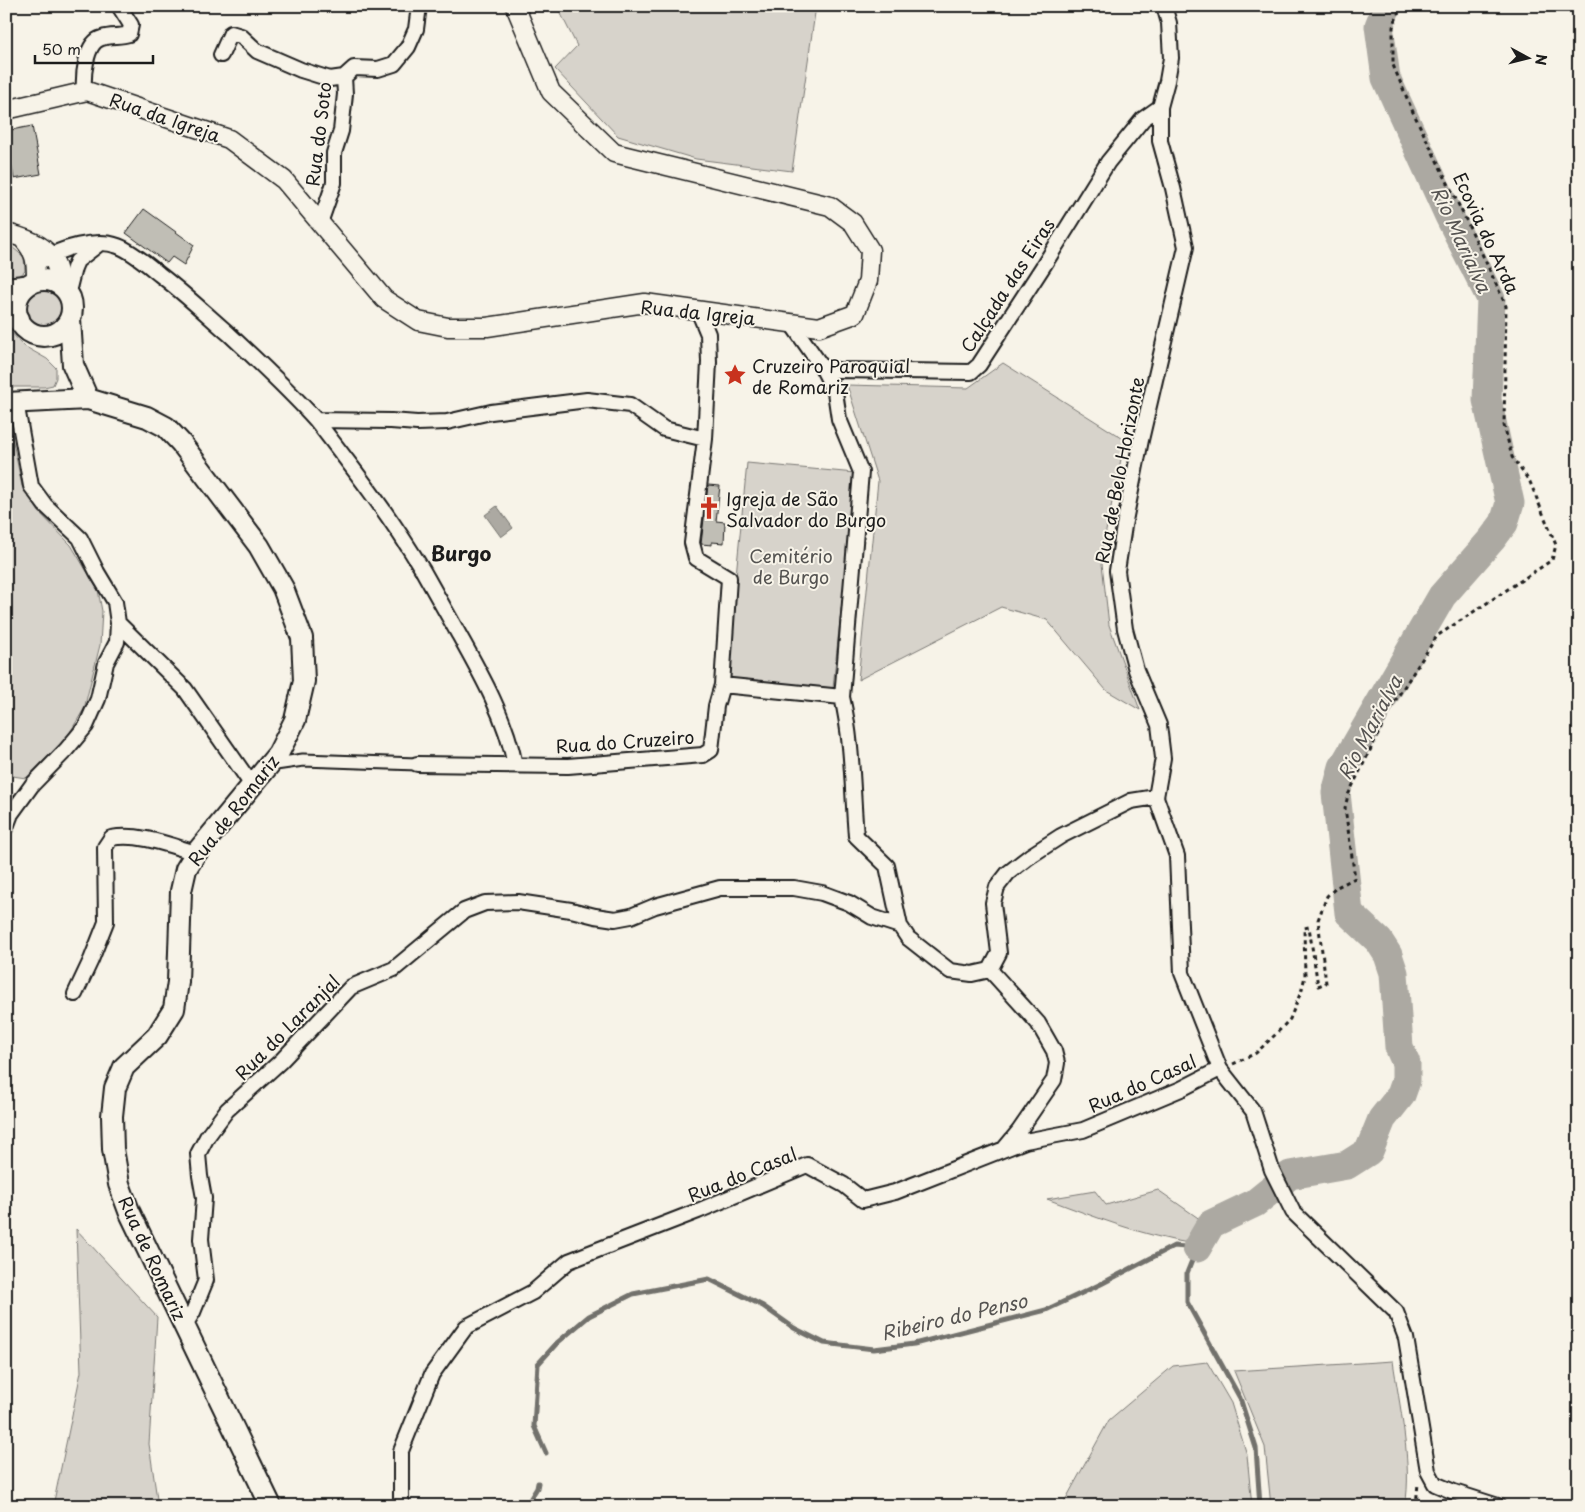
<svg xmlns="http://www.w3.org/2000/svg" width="1585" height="1512" viewBox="0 0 1585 1512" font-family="'Playpen Sans',sans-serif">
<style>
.green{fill:#d7d3cb;stroke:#7a7874}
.water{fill:#aca9a2;stroke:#72716c}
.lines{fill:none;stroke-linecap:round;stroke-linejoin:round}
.stream{stroke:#72716c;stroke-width:5}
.river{stroke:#aca9a2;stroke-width:29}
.building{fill:#c0beb5;stroke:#1c1c1c}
.pedestrian-casing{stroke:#1c1c1c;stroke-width:15}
.minor-casing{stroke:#1c1c1c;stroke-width:18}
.tertiary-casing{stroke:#1c1c1c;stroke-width:21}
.secondary-casing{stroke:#1c1c1c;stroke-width:24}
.primary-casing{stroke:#1c1c1c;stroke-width:26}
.path{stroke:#1c1c1c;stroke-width:3;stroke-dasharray:4 4;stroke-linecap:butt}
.pedestrian{stroke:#f7f3e8;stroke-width:11}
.minor{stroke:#f7f3e8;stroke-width:14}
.tertiary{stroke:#f7f3e8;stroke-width:18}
.secondary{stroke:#f7f3e8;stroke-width:20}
.primary{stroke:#f7f3e8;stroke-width:22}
.labels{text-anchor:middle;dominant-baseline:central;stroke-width:4;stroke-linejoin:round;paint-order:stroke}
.street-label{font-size:18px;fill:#1c1c1c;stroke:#f7f3e8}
.poi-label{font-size:18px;fill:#1c1c1c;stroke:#f7f3e8;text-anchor:start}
.park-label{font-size:18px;fill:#545351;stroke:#f7f3e8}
.water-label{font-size:19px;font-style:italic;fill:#565452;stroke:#f7f3e8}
.quarter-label{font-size:20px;font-weight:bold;fill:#1c1c1c;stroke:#f7f3e8}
</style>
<rect width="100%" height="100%" fill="#f7f3e8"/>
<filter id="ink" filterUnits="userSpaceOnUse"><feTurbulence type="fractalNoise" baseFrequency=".02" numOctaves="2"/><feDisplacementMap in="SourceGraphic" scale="10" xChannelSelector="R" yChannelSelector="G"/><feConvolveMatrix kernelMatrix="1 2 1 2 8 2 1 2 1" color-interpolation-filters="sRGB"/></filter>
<g filter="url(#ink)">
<path class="green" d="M557,6H816L792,171L696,159L618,136L555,69L577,46Z
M6,246L12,247L24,257L25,271L15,280L6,277Z
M26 308a19 19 0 1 1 38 0a19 19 0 1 1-38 0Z
M6,327L24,346L47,359L56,368V378L53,385L44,387H6Z
M1003,363L1125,440L1101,555L1109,625L1140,710L1106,690L1047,620L1001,607L858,680L878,481L847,385L968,388Z
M6,426L11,432L22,486L39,512L71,545L98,590L102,611L100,645L84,709L66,739L26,778L6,775Z
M747,463L855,473L833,688L726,678Z
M1158,1190L1204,1222L1194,1244C1143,1236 1095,1217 1047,1199L1095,1191L1106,1205Z
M76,1229L157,1317L149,1444L158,1506H53L81,1372Z
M1393,1361C1399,1403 1413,1465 1405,1506H1271L1265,1447L1234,1371Z
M1207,1362L1231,1403L1247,1455L1252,1506H1062L1109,1420L1173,1366Z"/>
<path class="water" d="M497,506L513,528L501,537L485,515Z"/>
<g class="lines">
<path class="stream" d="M546,1453L534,1426L538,1364L557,1343L589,1316L633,1294L709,1279L763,1306L794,1328L824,1343L874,1349L914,1344L1046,1310L1101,1284L1174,1246L1197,1248L1187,1273V1302L1240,1398L1256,1448L1260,1506
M526,1506L537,1488L538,1483"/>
<path class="river" d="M1197,1248L1211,1224L1255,1203L1290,1175L1347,1165L1369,1151L1382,1119L1401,1095L1406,1081V1063L1399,1047L1394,973L1388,955L1379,941L1349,913L1336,793L1343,767L1442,596L1492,539L1504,523L1510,503L1487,400L1491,299L1449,216L1386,78L1379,26L1387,6"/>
</g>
<path class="building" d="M32,126L41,174L14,179L6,131Z
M144,209L194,245L184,265L172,257L167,263L126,233Z
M708,485L720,486L716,521L725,522L724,543L712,542V545L701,544Z"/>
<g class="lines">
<defs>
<path id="pedestrian" d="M269,765L303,760L417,764"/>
<path id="minor" d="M1164,6L1169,23L1171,58L1167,81L1160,107V141L1173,188L1186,247L1141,440L1124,526L1117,571L1125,629L1136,670L1159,725L1163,758L1156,797L1177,856L1182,973L1220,1069L1253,1111L1272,1170L1293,1212L1396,1312L1406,1338L1428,1471L1435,1484L1454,1492L1498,1506
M221,55L231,33L241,36L257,51L301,70L330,79L344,77
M344,77L354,68L378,69L394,64L408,47L416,29L419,6
M84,91C83,77 85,42 102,38C111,35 120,37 129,34L131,25L119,6
M320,223L334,183V153L341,131L345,94L344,77
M41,261C60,248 96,238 118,246C132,251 148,265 159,274C184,293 206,314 229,334C259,362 289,390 316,420L391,421L417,423L447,422L491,412L587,400L630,405L664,429L705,439
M68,292L74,268L77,261L99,244
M791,323L822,367L838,370L971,372L979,365L1044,265L1108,162L1143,119L1160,107
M822,367L835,392L839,419L861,472L842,697C853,744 852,789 856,836L887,866L900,926L908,938L950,971L972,974L990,970L999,953L993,903L997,887L1008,873L1030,856L1061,836L1131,801L1156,797
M316,420C353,468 391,517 422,569C434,590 446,612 458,633C481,674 506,718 515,765
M118,623L185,689L252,785
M722,685L842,697
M417,764L568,766L703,755L711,750L716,706L722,685L729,578L696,558L692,543L705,439L709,362L708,334L698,310
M6,827L11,814L32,785L66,750L86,726L98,699L106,663L117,642L118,623L115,602L97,572L80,538L45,505L31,486L16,402
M990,970L1038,1023L1054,1051L1057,1063L1054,1080L1019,1131L1004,1149
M75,994L91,960L106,922L105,847L111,838C140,833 169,845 196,853
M185,1325L193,1312L206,1280L201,1239L204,1198L200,1176L198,1154L207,1137L227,1110L281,1061L351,987L394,969L464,911L485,903L518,902L571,910L595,916L615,919L631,916L655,906L720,888H794L822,893L849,903L872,917L900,926
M401,1506V1451L432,1374L466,1327L533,1292L569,1261L698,1211L807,1165L844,1185L863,1200L895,1192L1025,1141L1083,1130L1181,1089L1220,1069"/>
<path id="tertiary" d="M6,110L87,91L229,139L284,180L384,299L418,321L448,327H487L645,303L819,327L855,314L868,281L870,250L853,223L830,206L614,153L551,92L515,6
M6,233C34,240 59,250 59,283
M23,239C36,254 36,261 36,280"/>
<path id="secondary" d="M16 308a28 28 0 1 1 56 0a28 28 0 1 1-56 0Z
M70,319L73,365L88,399
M6,403L88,399L147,417L166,427L181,443L259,546L283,588L302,638L304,681L295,720L278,754L196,853L186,869L181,891L178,982L174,1009L157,1036L124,1067L115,1088L112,1116L113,1149L119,1184L129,1211L271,1506"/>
<path id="primary" d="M6,289L24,287
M6,308L18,319"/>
</defs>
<use href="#pedestrian" class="pedestrian-casing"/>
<use href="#minor" class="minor-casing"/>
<use href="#tertiary" class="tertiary-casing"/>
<use href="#secondary" class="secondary-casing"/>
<use href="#primary" class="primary-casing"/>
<path class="path" d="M1233,1064L1256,1053L1275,1035L1290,1019L1302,989L1305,976L1304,928L1309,927L1318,986L1326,983L1318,920L1327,896L1337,887L1355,878L1345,808L1348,795L1393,704L1437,636L1552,560L1556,545L1530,482L1512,457L1504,425L1506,306L1473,234L1412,110L1393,65V27L1401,6
M1416,1506L1418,1483"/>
<use href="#pedestrian" class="pedestrian"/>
<use href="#minor" class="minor"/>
<use href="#tertiary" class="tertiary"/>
<use href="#secondary" class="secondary"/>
<use href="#primary" class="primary"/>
</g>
</g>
<defs>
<symbol id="sight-bare" viewBox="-9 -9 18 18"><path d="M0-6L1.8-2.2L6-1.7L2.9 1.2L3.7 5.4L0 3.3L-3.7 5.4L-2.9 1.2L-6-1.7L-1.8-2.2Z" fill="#c8321e" stroke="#f7f3e8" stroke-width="2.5" paint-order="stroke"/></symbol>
<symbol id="church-bare" viewBox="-9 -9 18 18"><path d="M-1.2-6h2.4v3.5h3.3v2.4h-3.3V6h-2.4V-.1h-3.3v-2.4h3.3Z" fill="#c8321e" stroke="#f7f3e8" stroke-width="2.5" paint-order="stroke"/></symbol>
</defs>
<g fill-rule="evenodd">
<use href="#sight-bare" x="719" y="359" width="32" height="32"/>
<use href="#church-bare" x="693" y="492" width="32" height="32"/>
</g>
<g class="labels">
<g class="street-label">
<text transform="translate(165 117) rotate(19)">Rua da Igreja</text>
<text transform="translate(318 134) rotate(-83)">Rua do Soto</text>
<text transform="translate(1487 233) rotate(65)">Ecovia do Arda</text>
<text transform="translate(1007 285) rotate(-57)">Calçada das Eiras</text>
<text transform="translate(698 312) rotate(6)">Rua da Igreja</text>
<text transform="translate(1119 470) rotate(-79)">Rua de Belo Horizonte</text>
<text transform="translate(625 741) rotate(-4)">Rua do Cruzeiro</text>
<text transform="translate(233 810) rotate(-52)">Rua de Romariz</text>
<text transform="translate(287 1027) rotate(-45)">Rua do Laranjal</text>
<text transform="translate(1142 1083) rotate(-24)">Rua do Casal</text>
<text transform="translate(742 1174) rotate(-22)">Rua do Casal</text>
<text transform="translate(153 1258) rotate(65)">Rua de Romariz</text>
</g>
<g class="poi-label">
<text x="752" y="365">Cruzeiro Paroquial<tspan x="752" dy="21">de Romariz</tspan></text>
<text x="726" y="498">Igreja de São<tspan x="726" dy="21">Salvador do Burgo</tspan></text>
</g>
<g class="park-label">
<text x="791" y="555">Cemitério<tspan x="791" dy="21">de Burgo</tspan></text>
</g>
<g class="water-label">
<text transform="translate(1462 239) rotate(65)">Rio Marialva</text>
<text transform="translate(1369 727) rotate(-62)">Rio Marialva</text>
<text transform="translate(954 1316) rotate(-13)">Ribeiro do Penso</text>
</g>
<g class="quarter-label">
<text x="461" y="553">Burgo</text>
</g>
</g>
<rect width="1585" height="1512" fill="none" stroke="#f7f3e8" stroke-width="25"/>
<rect x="12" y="12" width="1560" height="1487" fill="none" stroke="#1c1c1c" stroke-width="2" filter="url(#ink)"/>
<g transform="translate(1528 58) rotate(97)" stroke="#f7f3e8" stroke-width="4" paint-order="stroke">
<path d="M0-4L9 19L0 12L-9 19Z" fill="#1c1c1c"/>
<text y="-8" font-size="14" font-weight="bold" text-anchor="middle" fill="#1c1c1c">N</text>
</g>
<path d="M35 55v8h118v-8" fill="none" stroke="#1c1c1c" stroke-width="2.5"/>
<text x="42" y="55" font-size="15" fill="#1c1c1c" stroke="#f7f3e8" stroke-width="4" paint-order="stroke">50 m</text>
</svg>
